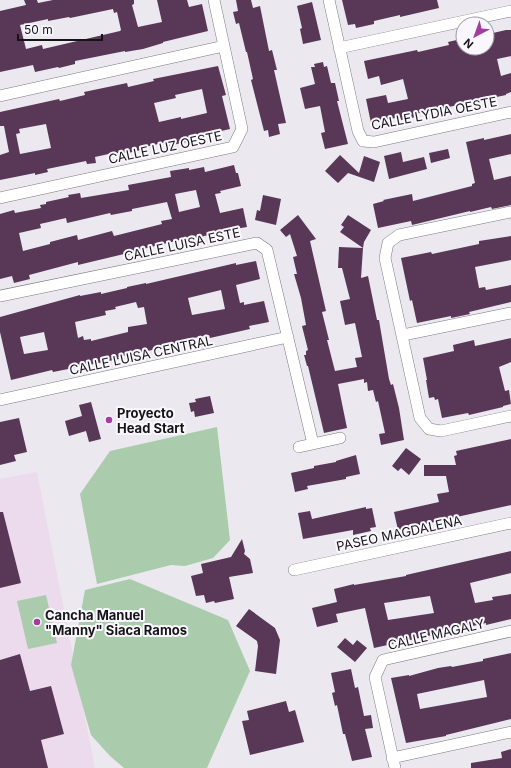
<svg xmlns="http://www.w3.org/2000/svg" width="511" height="768" viewBox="0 0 511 768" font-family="Inter,sans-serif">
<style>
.education{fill:#ebdbed}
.green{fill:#aaccad}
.building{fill:#583757;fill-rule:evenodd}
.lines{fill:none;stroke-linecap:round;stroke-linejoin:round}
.street-casing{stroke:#7b797e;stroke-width:12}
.street{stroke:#fff;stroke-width:11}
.poi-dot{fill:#a23ca0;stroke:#f9f7fd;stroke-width:1.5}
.labels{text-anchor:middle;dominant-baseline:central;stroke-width:4;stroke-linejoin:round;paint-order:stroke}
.street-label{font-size:13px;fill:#151517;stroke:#f9f7fd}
.poi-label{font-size:13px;font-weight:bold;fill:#151517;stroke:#f9f7fd;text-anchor:start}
</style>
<rect width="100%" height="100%" fill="#ebe9ef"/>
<path class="education" d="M37,472L95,768H0V479Z"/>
<path class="green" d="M217,427L230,540L213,558L185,566L171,565L97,584L80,494L110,451Z
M130,579L228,620L250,671L207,768H124L110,756L91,735L71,665L85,590Z
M46,595L57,643L28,649L17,601Z"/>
<path class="building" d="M24,0H37L38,3L53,0H134V4L132,5L138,27L162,22L157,0H187L189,7L202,4L208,31L163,42V43L143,49L125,52V51L75,61V64L59,68L58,67L35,72L33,65L0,72V11L26,5ZM113,9L114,13L117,12L121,30L120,31L43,49L42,45L26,49L20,25L48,19V21L69,17L70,18Z
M236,0H251L253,8L260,6L269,51L272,50L277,70H274L286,123L278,124L280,134L269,137L268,130L264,131L251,80L253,79L247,52H246L239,23L236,24L233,12L238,11Z
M342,0H437L439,8L400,17V15L374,21V24L356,28L355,24L348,25Z
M312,2L321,40L303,44L300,29L302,28L297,6Z
M506,30H511V56L497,59L501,76L511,73V92L506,94V95L415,114L416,117L401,120L400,117L371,123L366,99L386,95L388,103L408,99L403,79L381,85L379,76L368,79L364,61L417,50L418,52L449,45L448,42L461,39L463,48H490L488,37L493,35V33Z
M323,62L324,67L327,66L331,83H335L339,101H337L348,144L325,149L321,133L325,132L320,106L305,109L300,88L315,84L311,67H315L314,64Z
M218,66L226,95L222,96L230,129L186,139V142L168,146L167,142L141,148V150L124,154V152L113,155V153L95,157L96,163L87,164L86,161L47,169L48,172L35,175V173L0,180V155L9,152L4,126H0V112L59,99L60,101L85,95L84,92L127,83L128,87L154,81L153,79ZM202,89L207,113L181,119V117L159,122L154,103L176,98L175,95ZM46,124L51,148L20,154L16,134L20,133L19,129Z
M511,134V154L489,159L494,180L511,176V205L492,209L491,207L470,212V211L412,225L411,221L378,228L373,204L384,201L383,200L412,194L413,201L472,186V184L475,183L466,142L484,138V140Z
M448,149L450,158L431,163L429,153Z
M401,152L403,162L424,157L427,169L389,179L384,156Z
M340,155L359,173L364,156L380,162L374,182L348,173L338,183L325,171Z
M234,165L236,173H238L241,186L220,191L221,193L215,194L220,213L243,208L247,227L235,229V228L189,240L188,238L139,250L140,252L124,256V254L78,265V262L29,275L30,279L14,283L12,276L0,279V214L14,210L15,213L41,208L40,205L46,204V202L69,197L68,195L80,193L81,198L129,190L128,185L171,177L170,171L189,168V170L204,167L205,172ZM196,190L200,207L179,212L175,194ZM167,202L172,219L161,221L162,224L114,236L112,231L78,240L77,235L50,242V244L23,251L19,233L41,228L40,224L66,218L67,223L110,213L111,215L132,211V209Z
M263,195L281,199L276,225L255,220L257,210L260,211Z
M298,215L316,239L310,241L326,311L322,312L329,340H327L335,371L357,367L355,358L362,357L355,323L345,325L340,301L350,299L342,268H338L339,247L363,248L361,278L368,276L377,320H379L382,338L389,379L391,385L393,384L399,408L404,440L381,445L379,434L385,433L378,401L376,402L373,390L368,391L367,382L364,383V379L338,384L347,428L324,433L308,366H307L304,355H306V351L308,350L302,326L306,325L301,298L294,274H297L293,257L297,256L290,234L286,237L280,230Z
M348,215L371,230L364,242L363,248L340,232L344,227L341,225Z
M511,236V260L475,267L479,288L485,287L486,290L511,285V302L469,312L470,314L451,318V316L417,323L412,300L410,301L401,258L431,252L432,254L479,244V241Z
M256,261L260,279L236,285L240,303L244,302V305L264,301L269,322L249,326L250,329L210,338L209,335L183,340L184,342L162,346V348L118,357L119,359L53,372L52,370L11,380L0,332V317L80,295V296L101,292V294L127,288V287L146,283V284L236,263V265ZM221,290L225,309L192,315L188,298ZM136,302L138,308L144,307L147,324L128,327V332L91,341V339L84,340L83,336L78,338L75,322L106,315L105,311L116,309L115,307ZM44,332L48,350L24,354L20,337Z
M511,338V362L499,367L505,391L509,390L511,404L503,406V407L469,415L468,413L442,418L438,399L435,400L434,397L429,398L426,380H427L423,358L454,351L453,345L474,340L475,346Z
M210,396L214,413L195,417L194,411L191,412L189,403L196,402L195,399Z
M91,402L101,439L89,442L86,431L69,436L65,421L82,416L79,405Z
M19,418L27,452L14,455L16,461L0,465V422Z
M511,439V505L398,530L394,512L439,502L437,494L449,492L446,476H424V465H456L454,456L457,455L456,451Z
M406,448L421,459L409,475L401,468L398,471L392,466Z
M356,455L360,474L346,477V479L307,486L308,489L295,492L291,473L314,468V466L336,462V461Z
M366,507V509L372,508L376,527L370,528L371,531L353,535V530L303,539L298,513L310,511L312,519Z
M0,512H3L21,583L0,588Z
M242,539L245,551L244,554L250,559L253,573L229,577L234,599L215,603L214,601L206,603L204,595L196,596L191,576L203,573L201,564L231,557Z
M511,551V573L470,583L475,603L493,600L492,597L511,594V619L486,625V623L374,648L365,608L336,614L338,622L317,627L312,608L337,602L334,589L354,584V585L406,576V575ZM430,596L434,613L388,620L384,603Z
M249,609L275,628L280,640L276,674L255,671L258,646L257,641L236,626Z
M345,638L353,645L357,640L367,648L355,662L337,647Z
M511,653V719L446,735V736L406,743L391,678L409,675V676L438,668L451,666L452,667L483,661V659ZM484,680L487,697L420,709L417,694Z
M20,654L30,691L51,686L64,734L41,740L48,768H0V660Z
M351,669L355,688L358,687L364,716L371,715L373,728L365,729L372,757L352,761L345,734H343L337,705L335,706L332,693L335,692L331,673Z
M286,701L289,712L295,710L304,742L250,755L242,721L249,720L247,711Z
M511,749V768H471V763L502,758L501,752Z"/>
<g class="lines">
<defs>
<path id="street" d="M329,0L358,131L363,141L374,142L511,112
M339,48L511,11
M0,96L224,46
M0,198L233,147L242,129L214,0
M511,212L399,235L388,243L385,258L420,418L429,429L441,431L511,416
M0,296L257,243L267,250L313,444
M403,335L511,313
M0,400L288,337
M299,447L340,438
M294,570L511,523
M392,758L511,732
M395,768L375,677L383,660L511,631"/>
</defs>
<use href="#street" class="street-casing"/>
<use href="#street" class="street"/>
</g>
<g class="poi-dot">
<circle cx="109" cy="420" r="4"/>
<circle cx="37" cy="622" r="4"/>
</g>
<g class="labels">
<g class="street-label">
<text transform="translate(434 113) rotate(-11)">CALLE LYDIA OESTE</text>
<text transform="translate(165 147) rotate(-12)">CALLE LUZ OESTE</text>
<text transform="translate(182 244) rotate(-12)">CALLE LUISA ESTE</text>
<text transform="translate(141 355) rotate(-12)">CALLE LUISA CENTRAL</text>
<text transform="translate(399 533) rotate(-12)">PASEO MAGDALENA</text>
<text transform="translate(436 634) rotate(-13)">CALLE MAGALY</text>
</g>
<g class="poi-label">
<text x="117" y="413">Proyecto<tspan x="117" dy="15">Head Start</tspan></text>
<text x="45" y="615">Cancha Manuel<tspan x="45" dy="15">"Manny" Siaca Ramos</tspan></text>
</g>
</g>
<g transform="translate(475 36) rotate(221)"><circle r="19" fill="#f9f7fd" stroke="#9e9da1"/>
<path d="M0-3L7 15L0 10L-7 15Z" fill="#a23ca0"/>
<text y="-6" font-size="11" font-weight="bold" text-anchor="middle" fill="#151517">N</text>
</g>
<path d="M18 34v6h84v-6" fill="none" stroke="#151517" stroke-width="2"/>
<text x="24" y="34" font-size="12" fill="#151517" stroke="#f9f7fd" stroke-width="3" paint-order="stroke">50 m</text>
</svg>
